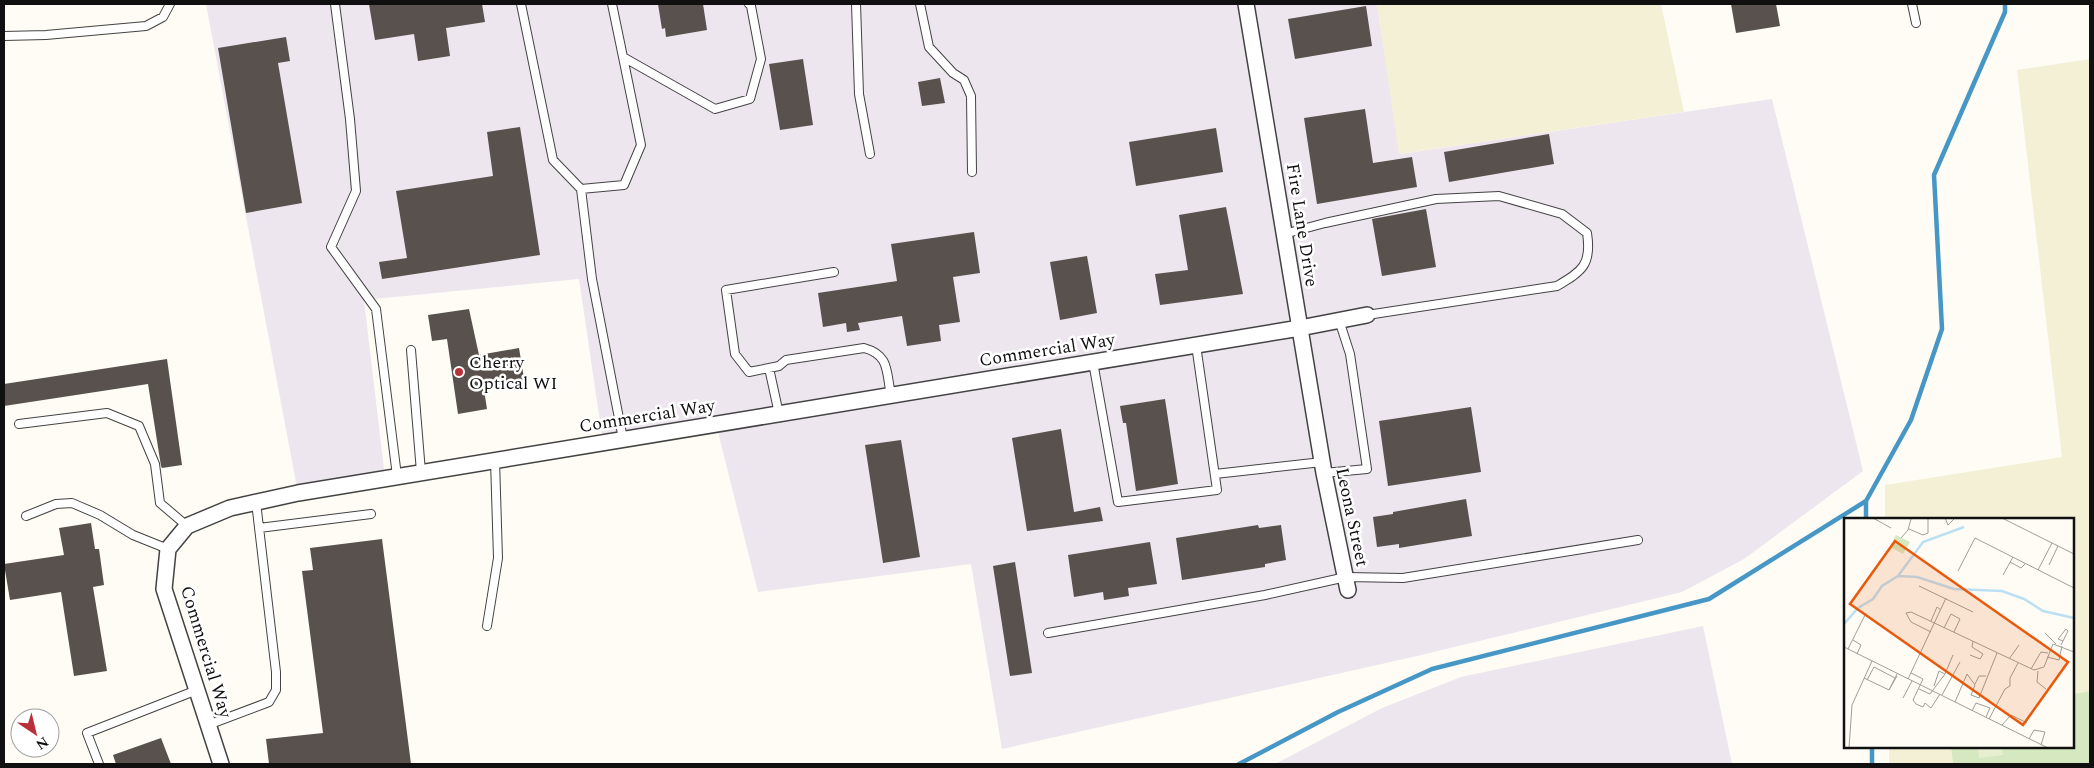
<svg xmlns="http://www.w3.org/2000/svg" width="2094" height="768" viewBox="0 0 2094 768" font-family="Spectral,serif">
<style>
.industrial{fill:#ede6ee}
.farmland{fill:#f4f0d5}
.green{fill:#d5e8bf}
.pitch{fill:#e6efd0}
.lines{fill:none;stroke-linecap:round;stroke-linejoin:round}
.stream{stroke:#4797c6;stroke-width:4.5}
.building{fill:#58514d}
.service-casing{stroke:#434343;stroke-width:10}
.minor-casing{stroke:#434343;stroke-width:18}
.service{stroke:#fff;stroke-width:8}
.minor{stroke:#fff;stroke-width:15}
.poi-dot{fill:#b9303a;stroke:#fff;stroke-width:2}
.labels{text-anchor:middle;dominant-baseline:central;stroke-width:5;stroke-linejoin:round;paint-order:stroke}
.street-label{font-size:18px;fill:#101010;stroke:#fff}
.poi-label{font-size:18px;fill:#101010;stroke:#fff;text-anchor:start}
.inset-river{fill:none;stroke:#bce0f3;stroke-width:2.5}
.inset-road{fill:none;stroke:#9f9e99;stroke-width:1}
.view{fill:#e8590c;fill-opacity:0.15;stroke:#e8590c;stroke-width:2.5}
.inset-edge{fill:none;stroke:#101010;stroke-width:2.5}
</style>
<rect width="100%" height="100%" fill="#fefcf4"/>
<path class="industrial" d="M206,4H1377L1400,154L1772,99L1863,471L1744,559L1682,592L1417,656L1002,749L971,564L758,592L716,424L603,442L579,279L364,300L385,478L298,493Z
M1703,626L1732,764H1275L1382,708L1461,677Z"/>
<path class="farmland" d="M1377,4H1661L1684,112L1399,154Z
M2090,59V691L2073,694V519H1885V485L2062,457L2017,70Z
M1889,747H1951L1953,764H1889Z"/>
<path class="green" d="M2090,691V764H1953L1951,747H2073V694Z"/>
<path class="pitch" d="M1978,747H2002L2003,755L1979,758Z"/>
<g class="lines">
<path class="stream" d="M1866,501V519
M1872,747V764
M1239,764L1338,712L1432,669L1709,599L1866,501L1911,420L1942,329L1934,175L2005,12V4"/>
</g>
<path class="building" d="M369,4H482L485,22L446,28L450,56L418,61L414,34L375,40Z
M658,4H703L707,30L666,37L665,28L662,29Z
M1731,4H1776L1780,26L1736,33Z
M1366,6L1372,46L1295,59L1288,19Z
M286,37L290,61L278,63L302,203L246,213L218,48Z
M803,59L813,125L780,130L769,64Z
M940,78L945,103L922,106L918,82Z
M1365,109L1373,163L1412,157L1417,187L1317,204L1304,118Z
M520,127L540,255L382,279L379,262L407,258L396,191L493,176L487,132Z
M1216,128L1223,172L1136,186L1129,142Z
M1549,134L1554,164L1449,182L1444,152Z
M1226,207L1243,294L1160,305L1155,274L1188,270L1179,215Z
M1426,209L1436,267L1382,276L1372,219Z
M974,232L980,273L953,277L960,322L939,325L941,341L907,346L902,316L858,323L860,330L847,332L846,323L823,327L818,293L897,281L891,244Z
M1087,256L1097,313L1060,320L1050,262Z
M469,309L479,355L519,348L525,384L484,390L487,409L458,414L447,339L432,341L428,315Z
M167,359L182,465L162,468L161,466L148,384L4,406V384Z
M1165,399L1178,484L1136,491L1126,423H1123L1120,406Z
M1471,407L1481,472L1388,486L1379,421Z
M1061,429L1074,512L1100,507L1103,521L1027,531L1012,438Z
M901,440L920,557L883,563L865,445Z
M1466,499L1472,536L1399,548V544L1377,547L1373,517L1393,514V512Z
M91,523L95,549H99L104,585L93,587L107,671L74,676L61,592L10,600L4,564L64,555L59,528Z
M1258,525L1259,528L1281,525L1286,560L1265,564V567L1182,580L1176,538Z
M382,539L411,764H269L266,739L323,733L302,571L313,570L310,548Z
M1150,542L1157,584L1128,588L1129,596L1104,600L1103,592L1074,597L1068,555Z
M1015,562L1032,673L1010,676L993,566Z
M161,738L171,764H116L113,755Z"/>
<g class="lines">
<defs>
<path id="service" d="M335,4L350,119L356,191L331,247L376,309L397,476
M521,4L553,160L581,189L592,279L623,439
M612,4L623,57L715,109L750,99L761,59L751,6L749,4
M856,4L859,94L870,154
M920,4L929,47L953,73L964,80L971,96L972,172
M1912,4L1916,23
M4,36L46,35L146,26L163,17L170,4
M581,189L624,185L641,145L623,57
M1284,234L1325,223L1436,199L1499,196L1562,214L1587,233C1592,265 1582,271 1557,286L1367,315
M834,272L726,290L735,354L749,372L779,366L786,360L864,348C890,355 886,372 891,395
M411,350L421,472
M1093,362L1118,502L1217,490L1196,345
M769,368L779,414
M19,424L107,413L139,426L155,464L160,503L187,526
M1324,473L1367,469L1350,354L1339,320
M1215,474L1322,462
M26,516L56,504L72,503L100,515L133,535L168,549
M259,528L371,514
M487,626L498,558L495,460
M1048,633L1265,595L1346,577L1403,578L1638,540
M208,725L269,702L276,690V672L256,502
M99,764L87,733L197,690"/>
<path id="minor" d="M1246,4L1324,473L1348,590
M221,764L164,589L168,549L187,526L230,508L298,493L1300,328L1367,315"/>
</defs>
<use href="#service" class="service-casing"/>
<use href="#minor" class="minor-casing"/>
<use href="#service" class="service"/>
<use href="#minor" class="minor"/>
</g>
<circle class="poi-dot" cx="459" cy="372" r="5"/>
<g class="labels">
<g class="street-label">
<text transform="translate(1302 225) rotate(81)">Fire Lane Drive</text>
<text transform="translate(1047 350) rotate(-9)">Commercial Way</text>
<text transform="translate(647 416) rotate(-9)">Commercial Way</text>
<text transform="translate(1352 517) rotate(78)">Leona Street</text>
<text transform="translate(206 652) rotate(73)">Commercial Way</text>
</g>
<g class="poi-label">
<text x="469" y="362">Cherry<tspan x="469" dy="21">Optical WI</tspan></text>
</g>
</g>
<g transform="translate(1844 518)">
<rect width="230" height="230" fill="#fefcf4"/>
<path d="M52,17L66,24L59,36L46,29Z" fill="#d5e8bf"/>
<path class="inset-river" d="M54,58L79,24L120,9M0,106L14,90L29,81L38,68L54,58L73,59L110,71L158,73L180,81L199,93L230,100"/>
<path class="inset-road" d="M29,0L47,10M64,0H88M101,0L104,7L111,0M158,0L230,36M65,11L79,17L84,15V1M57,20L64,12L67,1M166,44L177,50L181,46M205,47L214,28M194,52L208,25M114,53L131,20L230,70M159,57L169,39M75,68L129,94M87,103L93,89L97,92M100,110L107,96L116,101L110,114M87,114L67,104L62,95L67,94L190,152L200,149L209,126L230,134M201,115L212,126M9,122L17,127L13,136M217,127L224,113L222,111L214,121L219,123M0,129L204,230M4,131L22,95M126,137L136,141L139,136L128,129L129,123M203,139L215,142L218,128M165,141L175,127M187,151L197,134L204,135M194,153L193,164L202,171M67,155L79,161L69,182L72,186L79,189L81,185L87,190L96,176M101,156L109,137M20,160L45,172L53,156M64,161L102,80M23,162L30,149L51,160M131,166L135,158H142M75,171L86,176L101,156L95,153L90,168M45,172L53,158M98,177L116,144M59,180L68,163M111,184L123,156L131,167L127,177L135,180L153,135M128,193L132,185L146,190L142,199M145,201L161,171L166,168V160L174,145M158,207L167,197L183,205M185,221L190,212L201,214L197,227M5,230L8,187L28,143"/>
<path class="view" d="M51,23L224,144L179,207L6,86Z"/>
<rect width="230" height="230" class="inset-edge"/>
</g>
<rect width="2094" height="768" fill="none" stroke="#101010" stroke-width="10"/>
<g transform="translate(35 733) rotate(145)"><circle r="24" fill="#ffffff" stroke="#9f9f9f"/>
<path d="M0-4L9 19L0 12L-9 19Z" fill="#b9303a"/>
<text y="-8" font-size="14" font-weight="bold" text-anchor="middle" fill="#101010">N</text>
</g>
</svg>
